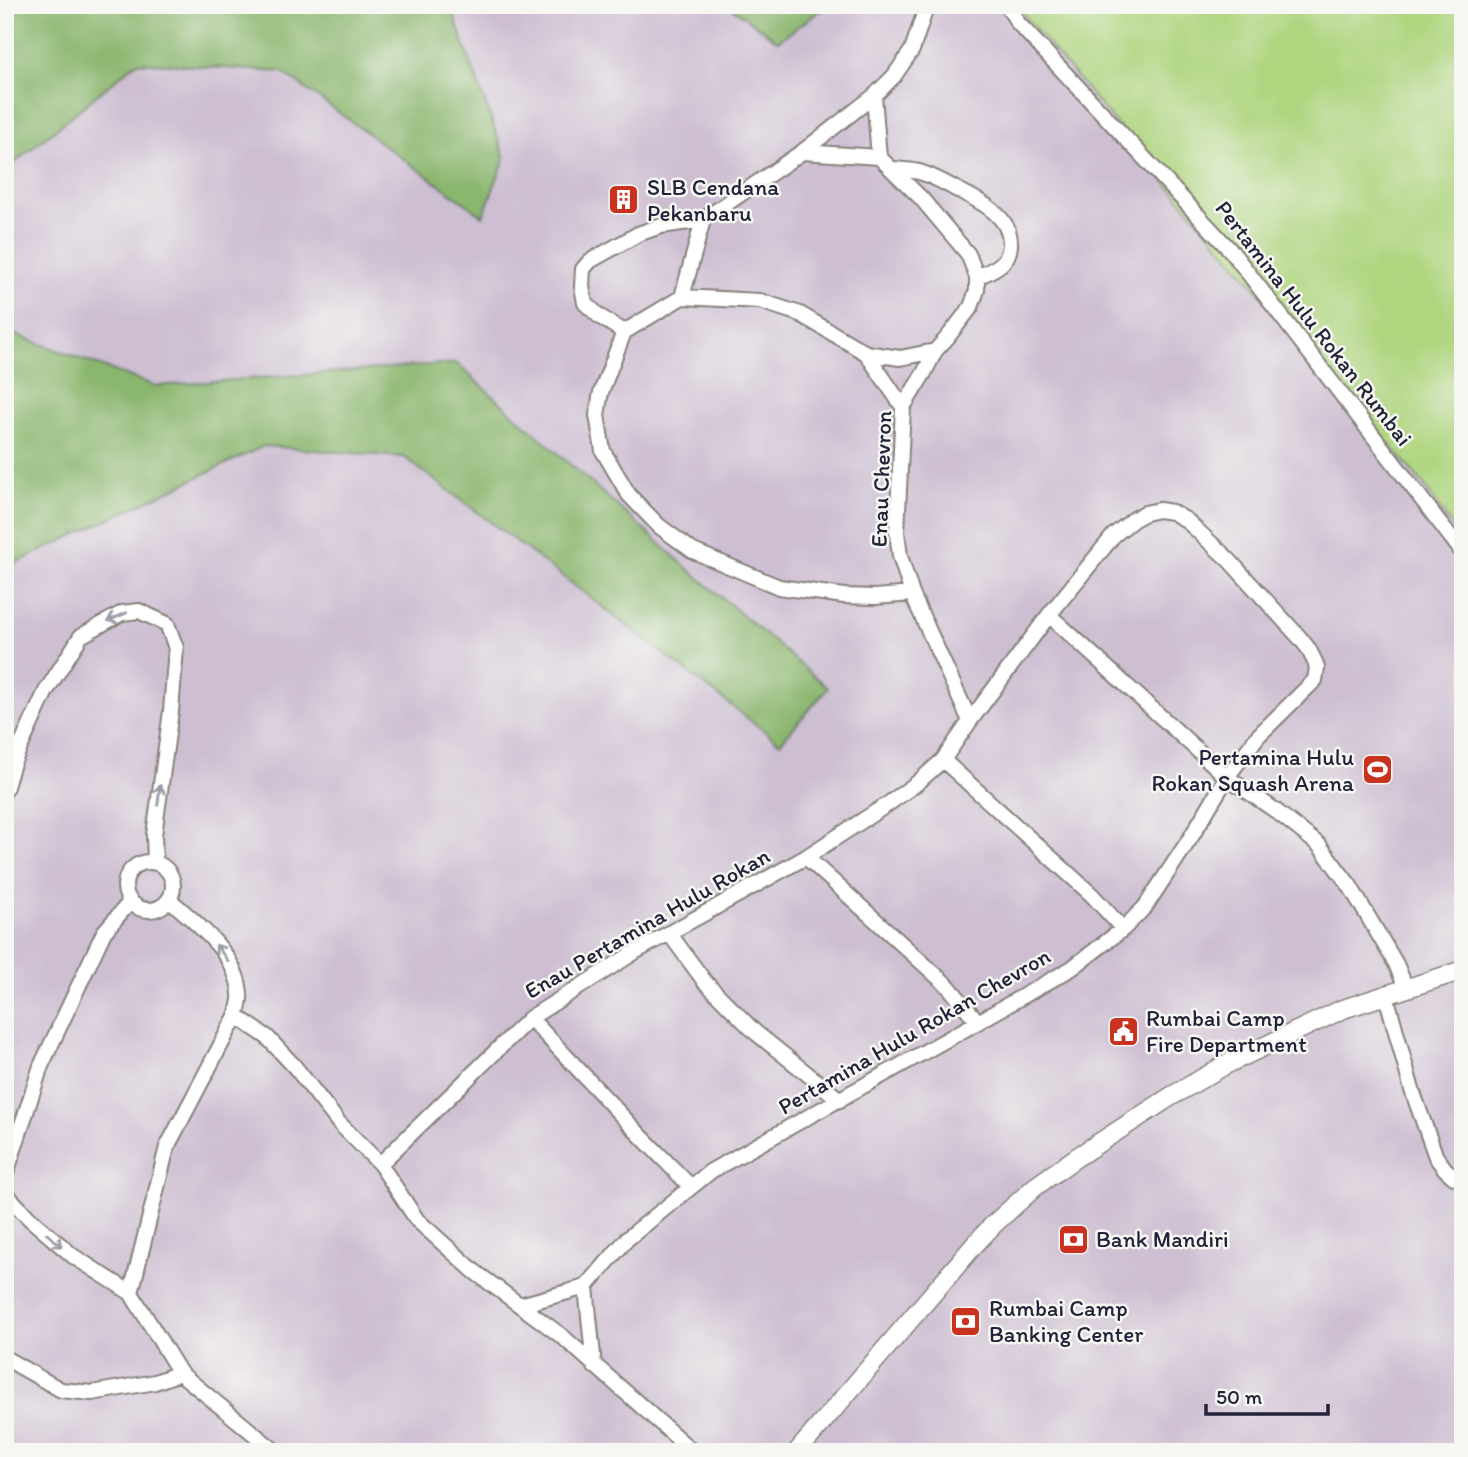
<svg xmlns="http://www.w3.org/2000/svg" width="1468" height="1457" viewBox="0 0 1468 1457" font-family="Itim,sans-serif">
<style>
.industrial{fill:#cdbed2}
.green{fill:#afd57f;stroke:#687c5d;stroke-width:2}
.forest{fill:#8bb66e;stroke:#566c54;stroke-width:2}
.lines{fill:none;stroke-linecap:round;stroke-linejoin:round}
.minor-casing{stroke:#86817b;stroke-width:18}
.tertiary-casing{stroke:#86817b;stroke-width:21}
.minor{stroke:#fff;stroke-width:14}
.tertiary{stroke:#fff;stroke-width:18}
.oneway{stroke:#9c9ca7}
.labels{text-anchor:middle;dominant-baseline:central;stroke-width:5;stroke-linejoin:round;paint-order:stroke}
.poi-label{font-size:23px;fill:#22223b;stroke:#f6f6f2;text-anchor:start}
.street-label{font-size:23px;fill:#22223b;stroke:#f6f6f2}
</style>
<rect width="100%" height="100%" fill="#f6f6f2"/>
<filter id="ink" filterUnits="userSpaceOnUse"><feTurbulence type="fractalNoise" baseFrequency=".0143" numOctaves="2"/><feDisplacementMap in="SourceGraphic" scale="14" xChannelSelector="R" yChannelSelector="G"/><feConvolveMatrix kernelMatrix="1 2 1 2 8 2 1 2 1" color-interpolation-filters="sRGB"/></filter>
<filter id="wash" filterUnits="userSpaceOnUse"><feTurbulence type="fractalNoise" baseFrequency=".00686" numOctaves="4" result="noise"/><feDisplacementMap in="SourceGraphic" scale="28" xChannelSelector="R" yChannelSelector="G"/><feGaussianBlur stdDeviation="1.57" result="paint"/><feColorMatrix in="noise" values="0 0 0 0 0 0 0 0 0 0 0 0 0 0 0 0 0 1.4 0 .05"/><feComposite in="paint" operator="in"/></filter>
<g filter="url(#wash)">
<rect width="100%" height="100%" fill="#e9e0bb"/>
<path class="industrial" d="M5,5H1463V1452H5Z"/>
<path class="green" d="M1018,5H1463V543L1424,485L1030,23Z"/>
<path class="forest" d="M5,5H450L505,158L483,216L282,72L137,62L13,164L5,178Z
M728,5H828L778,41Z
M5,331L155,386L456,363L685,566L828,688L780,743L566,579L404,457L264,446L5,568Z"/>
</g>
<g filter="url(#ink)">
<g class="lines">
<defs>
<path id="minor" d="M927,5L912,50L894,76L874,96L879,157L921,198L968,254L977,277V290L971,307L947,338L935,351L924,373L903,407L897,532L900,556L912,594L970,721
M1007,5L1018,23L1232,252L1463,553
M802,152L879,157
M892,169C901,170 911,170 919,172C931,175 943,182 954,188C975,199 1009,213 1010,241C1011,263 995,269 977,277
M682,297L703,220
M624,332L599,316L585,303L582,286L583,269L590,261L638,234L661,226L703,220L802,152L874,96
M866,353L903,407
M912,594L875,597L844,596L779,587L693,551L659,526L629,495L603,451L597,415L601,392L624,332L682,297L760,301L800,314L866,353L900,358L935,351
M943,760L1092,895L1123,929
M5,790L13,763L46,691L81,636L122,613L139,611L167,624L176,648L171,711L154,835L155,862
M806,857L949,987L978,1022
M125 886a24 24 0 1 1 48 0a24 24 0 1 1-48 0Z
M669,933L705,982L755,1032L840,1100
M1386,995L1412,1090L1436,1157L1445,1169L1454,1177L1463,1180
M236,1016L267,1037L295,1067L339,1123L380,1164
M530,1018L639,1134L691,1187
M5,1177L41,1066L104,932L130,902
M5,1193L29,1218L73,1256L131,1293L180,1373L276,1452
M586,1287L627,1239L711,1171L978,1022L1072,968L1123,929L1145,907L1191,837L1227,777L1258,736L1315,680L1317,668L1315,662L1308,648L1300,638L1229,560L1186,520L1172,512L1159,510L1145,513L1134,519L1114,535L1049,615L1227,777L1276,811L1319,845L1350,886L1396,964L1406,988
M586,1287L594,1366
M131,1293L167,1147L236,1016C238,1009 241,1001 240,994C238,955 197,924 170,900
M520,1305L586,1287
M5,1358L61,1390L92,1393L155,1382L180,1373
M693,1452L563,1337L475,1272L417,1220L380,1164L530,1018L635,952L806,857L888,804L917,783L943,760L970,721L1049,615"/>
<path id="tertiary" d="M797,1452L976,1243L993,1225L1036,1186L1077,1157L1170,1097L1227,1064L1343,1009L1463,970"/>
</defs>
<use href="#minor" class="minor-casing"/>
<use href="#tertiary" class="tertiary-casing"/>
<use href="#minor" class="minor"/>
<use href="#tertiary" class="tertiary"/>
</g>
<defs><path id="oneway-shaft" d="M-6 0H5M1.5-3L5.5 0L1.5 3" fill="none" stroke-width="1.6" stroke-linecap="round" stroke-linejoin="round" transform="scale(1.75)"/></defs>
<g class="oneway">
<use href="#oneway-shaft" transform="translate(117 617) rotate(157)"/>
<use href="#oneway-shaft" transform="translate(159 795) rotate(-83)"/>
<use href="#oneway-shaft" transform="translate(222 953) rotate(-126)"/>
<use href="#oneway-shaft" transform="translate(54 1240) rotate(41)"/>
</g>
</g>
<defs>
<symbol id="building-square" viewBox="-11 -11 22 22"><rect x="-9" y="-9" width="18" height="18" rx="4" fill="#c8321e" stroke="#f6f6f2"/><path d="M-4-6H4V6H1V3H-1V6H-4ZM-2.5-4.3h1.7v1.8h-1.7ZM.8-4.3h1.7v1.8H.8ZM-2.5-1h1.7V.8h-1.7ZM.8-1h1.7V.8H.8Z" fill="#fff"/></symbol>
<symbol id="stadium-square" viewBox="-11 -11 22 22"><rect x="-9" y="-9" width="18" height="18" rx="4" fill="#c8321e" stroke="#f6f6f2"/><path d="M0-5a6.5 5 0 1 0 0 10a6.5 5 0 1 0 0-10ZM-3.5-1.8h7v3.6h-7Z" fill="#fff"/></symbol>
<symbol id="civic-square" viewBox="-11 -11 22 22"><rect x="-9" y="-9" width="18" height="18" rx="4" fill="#c8321e" stroke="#f6f6f2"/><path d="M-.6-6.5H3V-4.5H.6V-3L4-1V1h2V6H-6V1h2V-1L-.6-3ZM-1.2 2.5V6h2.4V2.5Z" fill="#fff"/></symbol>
<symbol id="bank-square" viewBox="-11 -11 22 22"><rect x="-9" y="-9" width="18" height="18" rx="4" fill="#c8321e" stroke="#f6f6f2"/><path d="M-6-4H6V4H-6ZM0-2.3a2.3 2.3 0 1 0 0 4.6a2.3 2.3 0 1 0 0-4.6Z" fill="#fff"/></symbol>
</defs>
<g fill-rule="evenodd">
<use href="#building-square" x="606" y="182" width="35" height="35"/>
<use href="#stadium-square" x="1360" y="752" width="35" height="35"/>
<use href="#civic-square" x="1106" y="1014" width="35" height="35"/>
<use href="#bank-square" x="1056" y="1222" width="35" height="35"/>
<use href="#bank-square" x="948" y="1304" width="35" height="35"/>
</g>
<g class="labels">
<g class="poi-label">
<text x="647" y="187">SLB Cendana<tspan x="647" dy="26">Pekanbaru</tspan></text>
<text x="1354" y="757" text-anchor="end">Pertamina Hulu<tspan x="1354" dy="26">Rokan Squash Arena</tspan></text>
<text x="1146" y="1018">Rumbai Camp<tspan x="1146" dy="26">Fire Department</tspan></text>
<text x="1096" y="1239">Bank Mandiri</text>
<text x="989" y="1308">Rumbai Camp<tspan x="989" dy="26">Banking Center</tspan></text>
</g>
<g class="street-label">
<text transform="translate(1314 323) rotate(52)">Pertamina Hulu Rokan Rumbai</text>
<text transform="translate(881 479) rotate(-88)">Enau Chevron</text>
<text transform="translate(647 923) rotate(-30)">Enau Pertamina Hulu Rokan</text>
<text transform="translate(914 1031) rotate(-30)">Pertamina Hulu Rokan Chevron</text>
</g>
</g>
<rect width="1468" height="1457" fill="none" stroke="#f6f6f2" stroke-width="28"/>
<path d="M1206 1404v10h122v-10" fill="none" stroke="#22223b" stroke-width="3.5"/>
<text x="1216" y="1404" font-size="21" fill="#22223b" stroke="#f6f6f2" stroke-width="5" paint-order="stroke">50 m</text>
</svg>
